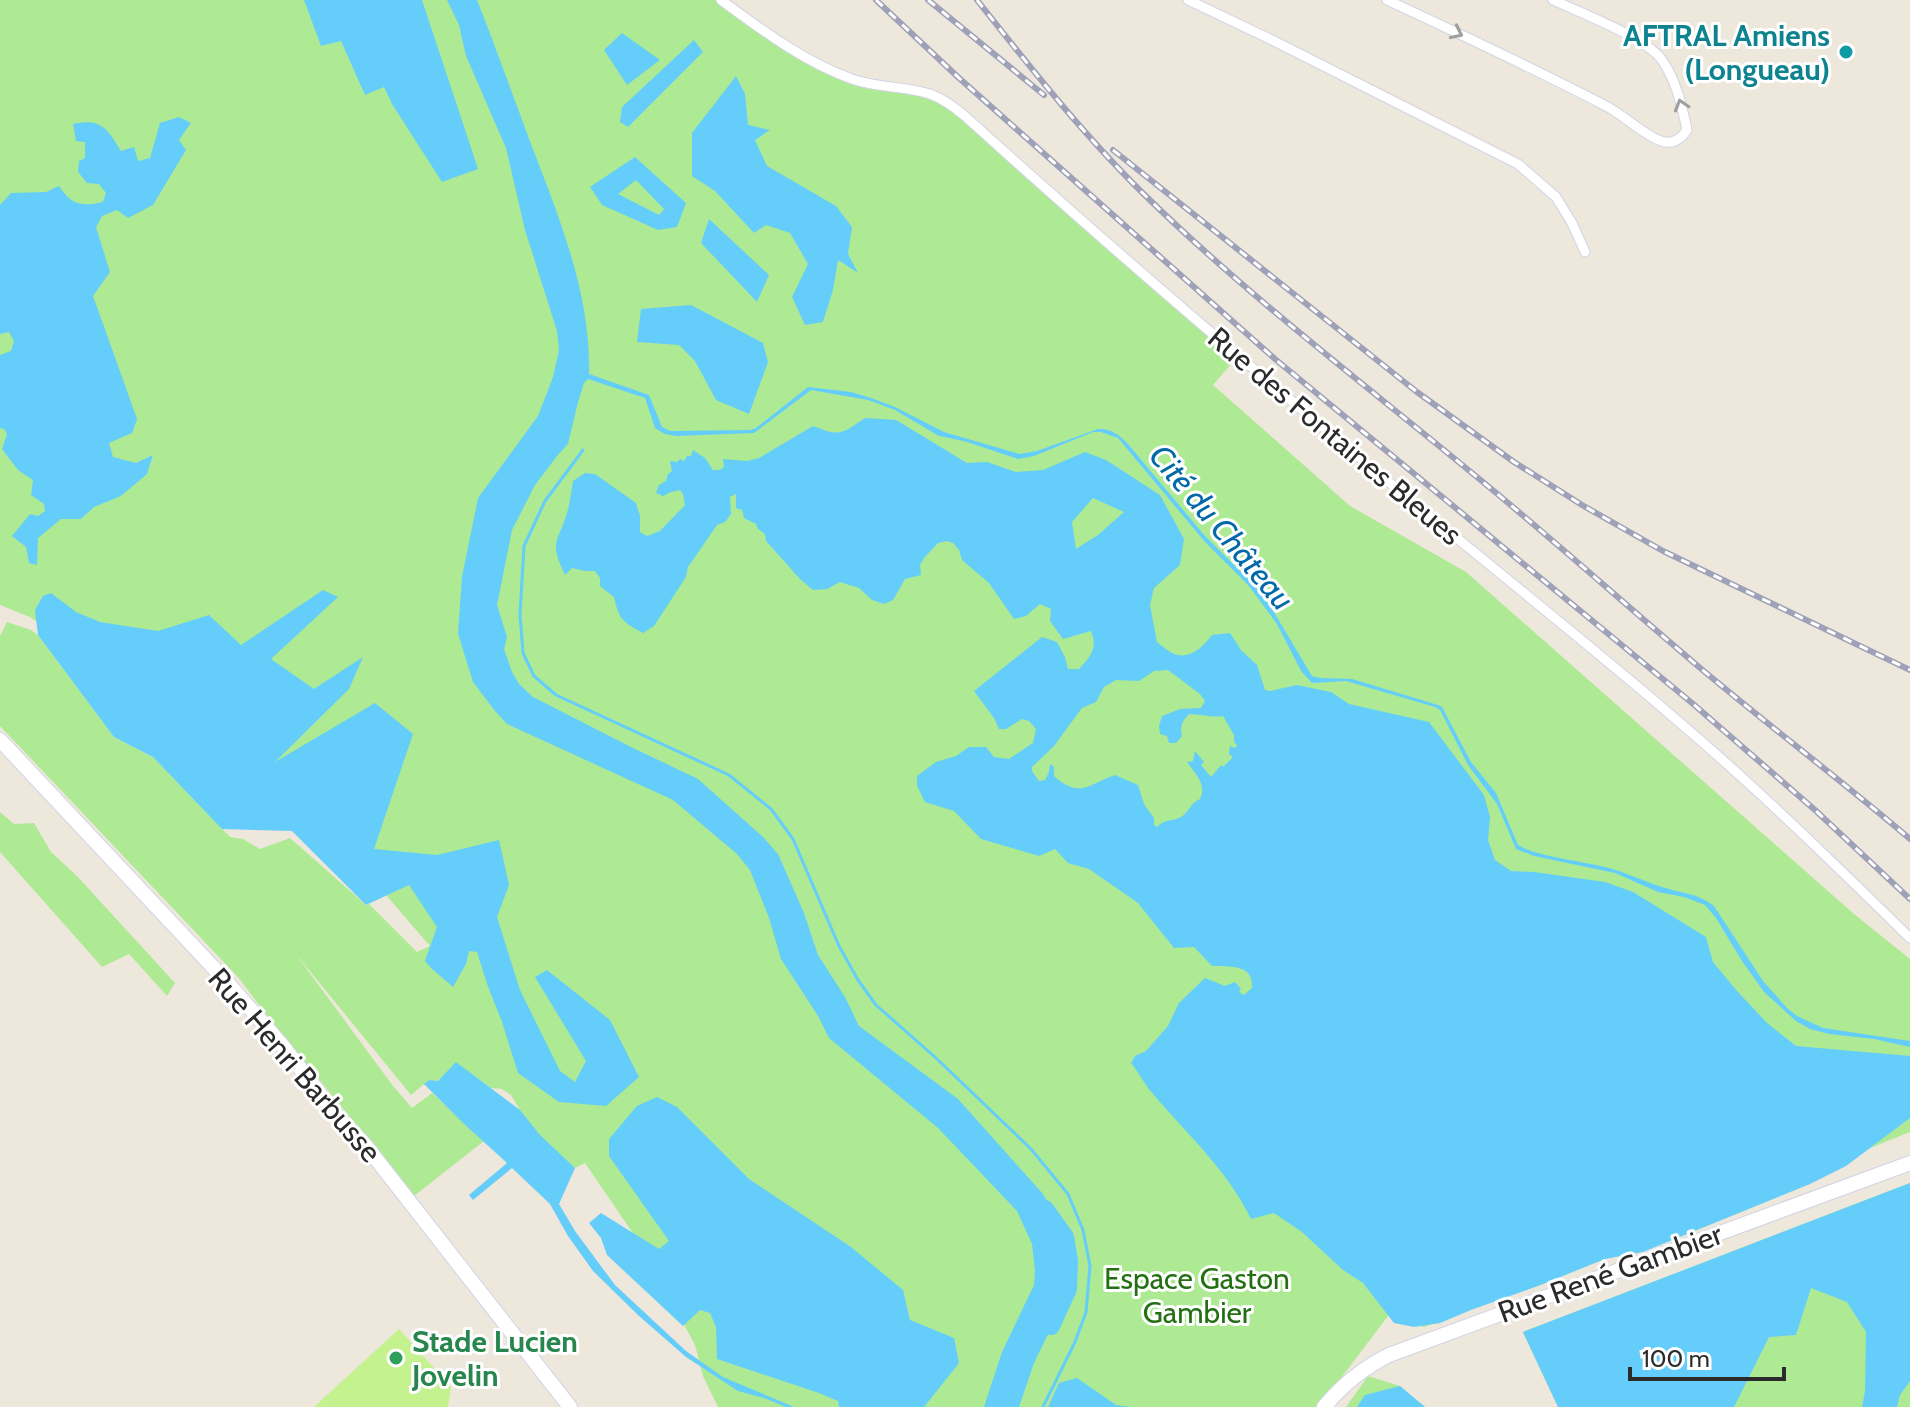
<svg xmlns="http://www.w3.org/2000/svg" width="1910" height="1407" viewBox="0 0 1910 1407" font-family="Cabin,sans-serif">
<style>
.green{fill:#adea93}
.pitch{fill:#c4f28e}
.water{fill:#65cdfa;fill-rule:evenodd}
.lines{fill:none;stroke-linecap:round;stroke-linejoin:round}
.stream{stroke:#65cdfa;stroke-width:3}
.river{stroke:#65cdfa;stroke-width:18}
.street-casing{stroke:#d1d4e5;stroke-width:11}
.secondary-casing{stroke:#d1d4e5;stroke-width:16}
.street{stroke:#fff;stroke-width:9}
.secondary{stroke:#fff;stroke-width:14}
.rail-casing{stroke:#9ea1b7;stroke-width:6}
.rail{stroke:#fff;stroke-width:3;stroke-dasharray:9;stroke-linecap:butt}
.oneway{stroke:#a0a0a0}
.culture-dot{fill:#0f9aa8;stroke:#fff;stroke-width:3}
.leisure-dot{fill:#2e9e5b;stroke:#fff;stroke-width:3}
.labels{text-anchor:middle;dominant-baseline:central;stroke-width:6;stroke-linejoin:round;paint-order:stroke}
.culture-label{font-size:30px;font-weight:bold;fill:#0d838f;stroke:#fff;text-anchor:end}
.street-label{font-size:30px;fill:#2b2b2b;stroke:#fff}
.park-label{font-size:30px;fill:#237013;stroke:#fff}
.leisure-label{font-size:30px;font-weight:bold;fill:#27864d;stroke:#fff;text-anchor:start}
.water-label{font-size:32px;font-style:italic;fill:#0169a9;stroke:#fff}
</style>
<rect width="100%" height="100%" fill="#eee7dc"/>
<path class="green" d="M0,0H721L840,74L946,101L1239,355L1213,385L1350,506L1466,572L1854,914L1910,959V1132L1424,1327L1388,1316L1319,1407H718L703,1376L695,1345L643,1248L585,1163L575,1168L539,1135L520,1110L511,1095L502,1089L491,1088L456,1063L438,1081L429,1080L411,1095L295,953L393,1086L412,1108L432,1093L484,1141L414,1196L263,1010L238,977L0,726V636L7,622L31,630L38,635L114,737L153,757L230,837L243,839L260,849L290,838L366,905L369,904L417,952L430,946L361,866L207,741L30,617L0,605Z
M0,812L14,824L34,823L51,852L77,876L175,983L167,996L129,954L102,967L0,852Z
M1910,1183V1407H1558L1523,1332Z
M1368,1376L1400,1386L1425,1407H1346Z"/>
<path class="pitch" d="M399,1329L451,1387L448,1407H314Z"/>
<path class="water" d="M304,0H422L478,169L442,182L392,104L384,87L365,95L341,41L321,46Z
M447,0H477C496,48 513,96 531,144C559,217 591,294 589,374L649,395L662,427L670,431L750,430L756,428L808,387L851,392L871,398L895,407L944,432L1020,454L1037,451L1098,429C1110,428 1120,435 1128,444L1205,536L1255,586L1275,614L1312,676L1320,678L1352,679L1438,705L1442,707L1471,762L1496,793L1518,845C1537,857 1585,861 1609,868C1627,873 1644,881 1662,887C1680,893 1698,893 1714,906L1763,981L1788,1009L1797,1016L1823,1028L1910,1041V1047L1874,1039L1829,1034L1810,1029L1796,1021L1764,992L1742,961L1716,918L1705,905L1684,897L1658,892L1615,873L1534,856L1516,849L1497,804L1468,765L1440,710L1435,707L1346,681L1312,683L1301,671L1277,624L1249,586L1205,542L1118,438L1101,432H1093L1034,456L1018,459L964,441L939,436L895,410L868,400L811,390L754,433L676,436L665,434L655,428L645,398L588,379L584,383L578,402L568,444L557,456L535,485L512,530L497,605L507,637L504,649L512,672L519,684L533,697L631,747L698,779L763,837L778,854L804,913L818,955L845,997L859,1026L958,1099L1043,1194L1054,1213L1064,1246L1067,1276L1065,1290L1057,1316L1034,1363L1019,1407H984L1002,1352L1034,1285L1035,1271L1032,1244L1017,1211L938,1128L829,1038L818,1016L781,959L769,918L750,870L737,854L673,800L507,724L495,711L473,682L463,650L458,633L462,577L478,498L538,416L553,377L559,350L557,331L525,230L506,148L466,56L459,25Z
M622,33L660,60L627,85L604,50Z
M694,40L703,52L628,127L620,122L622,107Z
M736,76L745,94L748,125L770,130L755,140L767,166L836,206L852,227L848,254L858,273L838,260L833,290L823,322L805,325L792,297L808,264L790,233L766,225L754,233L715,191L692,176V133Z
M179,117L191,123L179,140L186,150L153,205L128,218L117,210L102,216L96,227L110,272L93,296L137,419L132,433L109,443L113,457L136,463L153,455L147,474L121,496L94,507L81,519H61L38,538L37,565L29,563L26,547L12,536L30,514L38,516L45,511L44,504L31,495L33,480L18,470L2,449L7,434L4,429L0,428V355L11,351L14,341L9,332L0,334V205L11,193L46,192L59,186C72,205 80,207 103,202L106,193L99,184L87,183L78,172L79,161L85,158V142L76,141L73,124C101,118 107,128 121,151L134,147L138,161L150,158L160,123Z
M635,157L686,203L677,227L658,230L602,205L590,187ZM636,180L664,209L659,215L618,194Z
M709,219L769,275L757,302L701,243Z
M691,305L763,343L768,362L749,414L716,400L695,361L679,345L637,342L641,309Z
M865,418L896,420L967,463L987,462L1016,472L1043,470L1085,452L1106,460L1160,495L1184,539L1180,565L1154,588L1150,605L1157,642C1162,646 1168,651 1174,654C1190,660 1204,646 1212,635L1230,633L1241,650L1257,665L1265,690L1270,691L1297,685L1331,692L1349,704L1429,722L1484,795L1490,817L1488,840L1495,860L1511,871L1534,872L1605,882L1633,892L1706,937L1713,962L1737,991L1767,1023L1796,1046L1910,1056V1118L1846,1166L1810,1184L1643,1252L1605,1259L1538,1286L1471,1310L1440,1323L1414,1327L1394,1323L1363,1283L1343,1270L1302,1232L1274,1213L1251,1219C1228,1171 1188,1135 1153,1094C1145,1085 1139,1073 1131,1063L1135,1056L1146,1051L1168,1026L1179,1003L1205,978L1225,986L1235,982L1241,989L1239,992L1244,995L1252,988C1254,963 1228,967 1212,966L1194,947L1174,948L1138,903L1089,869L1068,863L1055,849L1039,856L981,839L954,811L925,802L917,786V776L936,762L956,756L969,747H986L994,757L1009,759L1033,743L1036,729L1029,721L1022,719L1006,729H999L994,718L974,691L1042,637L1057,642L1065,657L1068,669H1079C1091,656 1098,648 1091,631L1063,639L1050,621L1051,609L1040,604L1026,616L1014,619L989,583L962,560L959,550L953,543L947,541L938,543L924,558L920,565L921,575L905,579L893,600L884,604L872,600L859,588L840,582L827,589L813,590L800,579L766,541L765,534L758,529L756,524L744,518L742,510L736,508V494L730,497L731,514L725,522L717,525L688,567L686,577L654,626L643,633C623,622 619,620 614,597L600,586V578L595,571H585L572,568L565,575C549,541 557,545 567,513C570,503 571,492 573,481L585,473L595,474L636,503L640,516V532L647,536L660,531L685,505L683,494L680,490L671,492L663,496L656,493L659,485L666,481L668,474L672,471L670,461L677,462L680,459L684,461L687,456H691L693,450L705,458L713,470H720L724,467L723,459L747,461L759,458L813,426C841,437 841,434 865,418ZM1093,498L1124,512L1098,535L1076,549L1072,522ZM1168,670L1200,694L1205,701L1201,708L1180,709L1162,716L1159,726L1160,734L1167,736L1169,743H1176L1182,736C1180,727 1182,721 1189,714C1201,714 1212,718 1223,716L1234,735V742L1237,745L1235,748L1230,746L1229,754L1233,757L1223,767L1221,765L1211,777L1201,765L1204,762L1195,751L1193,761L1187,762C1196,775 1207,784 1200,799C1190,803 1189,812 1181,817C1171,822 1166,818 1157,827L1154,825V818L1144,804L1138,785L1115,775C1090,783 1080,800 1054,776V767L1050,764L1049,772L1045,780L1039,781L1032,771V767L1054,746L1082,708L1096,702L1104,687L1116,680L1139,681L1154,671Z
M323,590L338,597L271,659L314,689L363,657L349,689L275,762L375,703L413,734L374,849L437,855L499,840L509,885L497,917L520,990L560,1071L575,1082L586,1061L535,977L547,970L610,1020L639,1077L606,1106L559,1102L518,1073L502,1022L487,984L477,952L469,951L466,964L453,987L432,969L425,961L437,927L409,885L366,905L292,831L222,829L153,757L114,737L38,635L35,610L43,596L51,593L76,612L100,622L158,631L209,615L241,645Z
M456,1062L520,1110L540,1135L575,1168L559,1204L575,1231L615,1285L686,1351L723,1377L794,1407H786L764,1398L738,1391L686,1357L639,1316L593,1271L568,1236L550,1204L512,1168L473,1200L469,1195L507,1163L463,1123L424,1084L429,1080L438,1081Z
M657,1097L677,1107L749,1179L851,1247L903,1290L910,1320L954,1338L959,1363L924,1407H839L838,1401L819,1393L717,1359L716,1327L710,1313L700,1310L683,1326L607,1255L601,1238L589,1223L601,1213L659,1249L669,1241L609,1156V1139L637,1106Z
M1910,1183V1381L1900,1395L1897,1407H1862L1865,1391L1866,1332L1847,1302L1811,1288L1796,1335L1769,1337L1734,1407H1558L1523,1332Z
M1077,1378L1116,1405L1131,1407H1048L1059,1383Z
M1400,1386L1425,1407H1357L1365,1395Z"/>
<g class="lines">
<path class="stream" d="M583,450L545,501L524,546L520,615L523,653L534,676L556,695L729,775L771,809L793,839L839,946L858,980L876,1005L936,1058L1031,1149L1068,1194L1083,1230L1090,1266L1086,1312L1075,1342L1043,1407"/>
<path class="river" d="M1045,1209L1065,1237L1069,1261L1068,1289L1051,1326"/>
<defs>
<path id="street" d="M721,0C762,30 804,62 852,79C877,88 905,86 930,94C944,99 955,108 966,117C1115,252 1268,383 1424,511C1532,600 1642,687 1746,781C1802,832 1856,885 1910,938
M1188,0L1272,40L1518,164L1556,197L1572,223L1585,252
M1387,0C1460,34 1533,68 1604,105C1623,114 1643,135 1661,141C1673,145 1681,139 1687,130C1682,106 1676,80 1662,60C1647,38 1579,12 1553,0"/>
<path id="secondary" d="M0,740L226,981L282,1045L335,1113L366,1146L570,1407
M1324,1407C1343,1384 1363,1368 1389,1355L1910,1163"/>
</defs>
<use href="#street" class="street-casing"/>
<use href="#secondary" class="secondary-casing"/>
<use href="#street" class="street"/>
<use href="#secondary" class="secondary"/>
<defs>
<path id="rail" d="M876,0L959,78L1275,359L1692,703L1815,810L1910,899
M928,0L1044,95
M977,0C1033,71 1089,142 1155,205C1258,304 1373,391 1483,482C1557,543 1627,606 1699,667C1769,726 1841,780 1910,839
M1113,150L1417,392L1514,462L1582,505L1663,551L1910,670"/>
</defs>
<use href="#rail" class="rail-casing"/>
<use href="#rail" class="rail"/>
</g>
<defs><path id="oneway-chevron" d="M-2-3.5L2.5 0L-2 3.5" fill="none" stroke-width="1.6" stroke-linecap="round" stroke-linejoin="round" transform="scale(2)"/></defs>
<g class="oneway">
<use href="#oneway-chevron" transform="translate(1457 33) rotate(26)"/>
<use href="#oneway-chevron" transform="translate(1681 105) rotate(-107)"/>
</g>
<circle class="culture-dot" cx="1846" cy="52" r="8"/>
<circle class="leisure-dot" cx="396" cy="1358" r="8"/>
<g class="labels">
<g class="culture-label">
<text x="1830" y="35">AFTRAL Amiens<tspan x="1830" dy="34">(Longueau)</tspan></text>
</g>
<g class="street-label">
<text transform="translate(1335 436) rotate(40)">Rue des Fontaines Bleues</text>
<text transform="translate(295 1065) rotate(49)">Rue Henri Barbusse</text>
<text transform="translate(1610 1273) rotate(-20)">Rue René Gambier</text>
</g>
<g class="park-label">
<text x="1197" y="1278">Espace Gaston<tspan x="1197" dy="34">Gambier</tspan></text>
</g>
<g class="leisure-label">
<text x="412" y="1341">Stade Lucien<tspan x="412" dy="34">Jovelin</tspan></text>
</g>
<g class="water-label">
<text transform="translate(1222 527) rotate(50)">Cité du Château</text>
</g>
</g>
<path d="M1630 1367v12h154v-12" fill="none" stroke="#2b2b2b" stroke-width="4"/>
<text x="1642" y="1367" font-size="24" fill="#2b2b2b" stroke="#ffffff" stroke-width="6" paint-order="stroke">100 m</text>
</svg>
